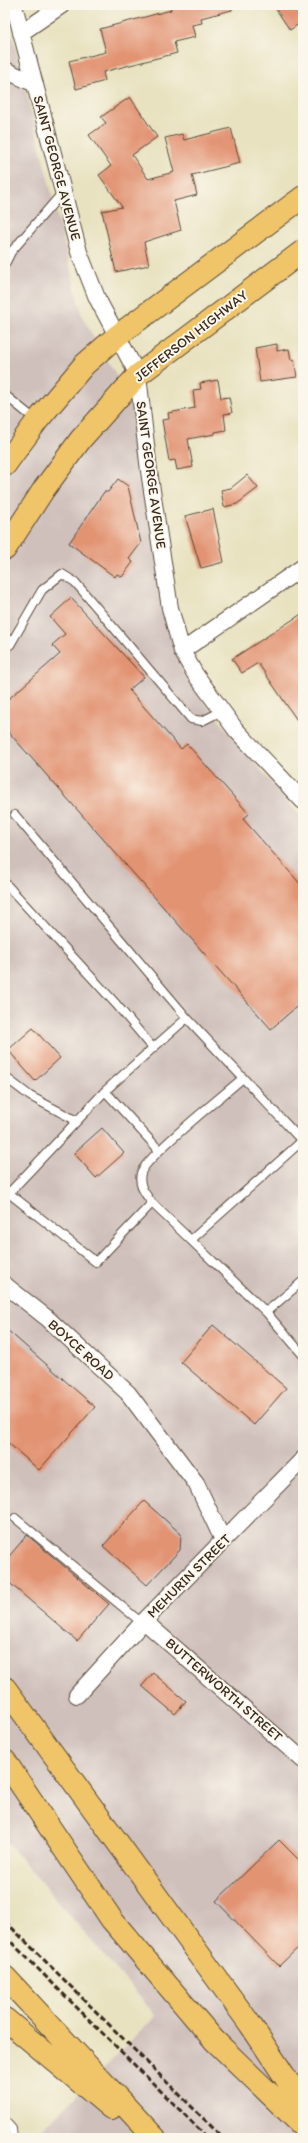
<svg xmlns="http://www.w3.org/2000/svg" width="308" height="2143" viewBox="0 0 308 2143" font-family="Itim,sans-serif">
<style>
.industrial{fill:#cfc0bb}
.building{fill:#e29372}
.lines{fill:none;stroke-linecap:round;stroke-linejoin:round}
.service-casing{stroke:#554636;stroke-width:10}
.minor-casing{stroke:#554636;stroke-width:18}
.primary-casing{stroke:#554636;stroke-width:24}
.trunk-casing{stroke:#554636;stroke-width:24}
.service{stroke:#fff;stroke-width:8}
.minor{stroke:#fff;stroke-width:16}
.primary{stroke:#f0c469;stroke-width:22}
.trunk{stroke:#f0c469;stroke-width:22}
.rail{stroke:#3b2a1e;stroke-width:3;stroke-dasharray:6 3;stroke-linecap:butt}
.labels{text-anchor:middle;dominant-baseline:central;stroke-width:4;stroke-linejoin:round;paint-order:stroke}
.street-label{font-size:14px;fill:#3b2a1e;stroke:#fbf7ec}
</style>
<rect width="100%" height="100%" fill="#fbf7ec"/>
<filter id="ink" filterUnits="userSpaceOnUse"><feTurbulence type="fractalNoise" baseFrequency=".025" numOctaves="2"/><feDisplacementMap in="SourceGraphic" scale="8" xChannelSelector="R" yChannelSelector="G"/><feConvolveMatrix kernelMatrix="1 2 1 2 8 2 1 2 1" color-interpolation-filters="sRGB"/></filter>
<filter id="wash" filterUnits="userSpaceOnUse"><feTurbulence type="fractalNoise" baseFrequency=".012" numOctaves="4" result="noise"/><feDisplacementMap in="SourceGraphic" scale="16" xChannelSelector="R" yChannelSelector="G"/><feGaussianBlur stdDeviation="0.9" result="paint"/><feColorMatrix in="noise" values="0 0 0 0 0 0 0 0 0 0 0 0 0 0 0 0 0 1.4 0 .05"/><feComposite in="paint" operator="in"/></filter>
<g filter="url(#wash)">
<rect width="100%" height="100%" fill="#e8e2c0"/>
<path class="industrial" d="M5,6L83,319L134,405L166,620L184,675L230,734L303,819V2138H34L156,2016L5,1840Z"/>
<g id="blocks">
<path class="building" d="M170,5H232V10L201,18L202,23L192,25L195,37L174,42L177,53L103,72L105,81L76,89L69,61L106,52L100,29L171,10Z
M273,5H303V21L290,30Z
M130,97L157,137L132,155L148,179L174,172L165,138L182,134L184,140L231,128L240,163L192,175L197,195L174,201L181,230L144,242L149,265L116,272L102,211L122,207L99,175L111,166L89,135L106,123L101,117Z
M277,344V351L289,349L291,360L294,359L297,377L260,382L255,348Z
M218,380L221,398L229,397L232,413L224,414L226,430L215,432V434L188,439L193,467L177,470L175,460L169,461L162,420L169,419L168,413L195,408L193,390L201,389L200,383Z
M247,475L258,488L237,504L224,507L221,490L231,488Z
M118,479L128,486L141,543L129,559L133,562L122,577L117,574L115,577L69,543L104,492H108Z
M213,509L224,562L201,568L185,516Z
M71,598L144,677L129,690L181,749L187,744L249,814L243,819L303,887V1001L271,1029L5,728V702L60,654L52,645L65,634L50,617Z
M303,613V729L258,663L242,673L232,659Z
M33,1028L60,1058L35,1081L8,1050Z
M102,1128L124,1153L96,1178L74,1153Z
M213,1325L286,1388L254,1425L181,1362Z
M5,1328L95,1407L39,1470L5,1440Z
M144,1501L181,1534L180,1550L147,1585L103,1546Z
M27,1535L109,1604L77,1641L5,1579V1561Z
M153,1673L186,1701L175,1714L142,1686Z
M279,1840L303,1864V1943L279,1966L216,1901Z"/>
</g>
</g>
<g filter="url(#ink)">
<use href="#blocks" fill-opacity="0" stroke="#554636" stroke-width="1"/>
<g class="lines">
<defs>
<path id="service" d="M5,264L11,252L63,192
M5,395L37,421
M5,645H10L42,590L62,574L75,582L191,719L202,721L222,711
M5,883L116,1004L153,1048L187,1018L15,815
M187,1018L303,1142
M153,1048L105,1091L159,1150
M5,1077L30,1096L77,1121L9,1193
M243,1078C226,1093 145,1157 141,1173C138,1186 145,1193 152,1203L266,1312L303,1281
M77,1121L105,1091
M5,1190L96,1262L152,1203
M191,1240L302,1141
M266,1312L303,1355
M15,1518L142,1623
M5,2121L12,2129L13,2138"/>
<path id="minor" d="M14,5L79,252L97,298L138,375L149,471L170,608L182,651L195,674L236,730L303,801
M21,33L62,5
M5,70L35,84
M182,651L303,567
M5,1285L47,1318L128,1393L196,1483L223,1540
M144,1621L303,1760
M77,1695L144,1621L303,1459"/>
<path id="primary" d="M5,465L37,421L84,365L117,336L303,197
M5,549L44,489L81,439L138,375L303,251"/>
<path id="trunk" d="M5,1688L250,2024L303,2104
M5,1761L112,1920L214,2040L303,2126
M5,1977L155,2138
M5,2019L111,2108"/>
</defs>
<use href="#service" class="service-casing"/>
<use href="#minor" class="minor-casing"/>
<use href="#primary" class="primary-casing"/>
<use href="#trunk" class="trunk-casing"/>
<use href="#service" class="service"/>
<use href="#minor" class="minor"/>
<use href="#primary" class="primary"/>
<use href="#trunk" class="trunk"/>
<path class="rail" d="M5,1921L223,2138
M5,1936L208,2138"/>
</g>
</g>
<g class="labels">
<g class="street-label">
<text transform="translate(57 168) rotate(75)">SAINT GEORGE AVENUE</text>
<text transform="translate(191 336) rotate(-38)">JEFFERSON HIGHWAY</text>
<text transform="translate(151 475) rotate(82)">SAINT GEORGE AVENUE</text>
<text transform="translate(81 1350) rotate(42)">BOYCE ROAD</text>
<text transform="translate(189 1576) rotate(-45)">MEHURIN STREET</text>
<text transform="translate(224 1690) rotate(41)">BUTTERWORTH STREET</text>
</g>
</g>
<rect width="308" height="2143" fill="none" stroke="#fbf7ec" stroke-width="20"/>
</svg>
